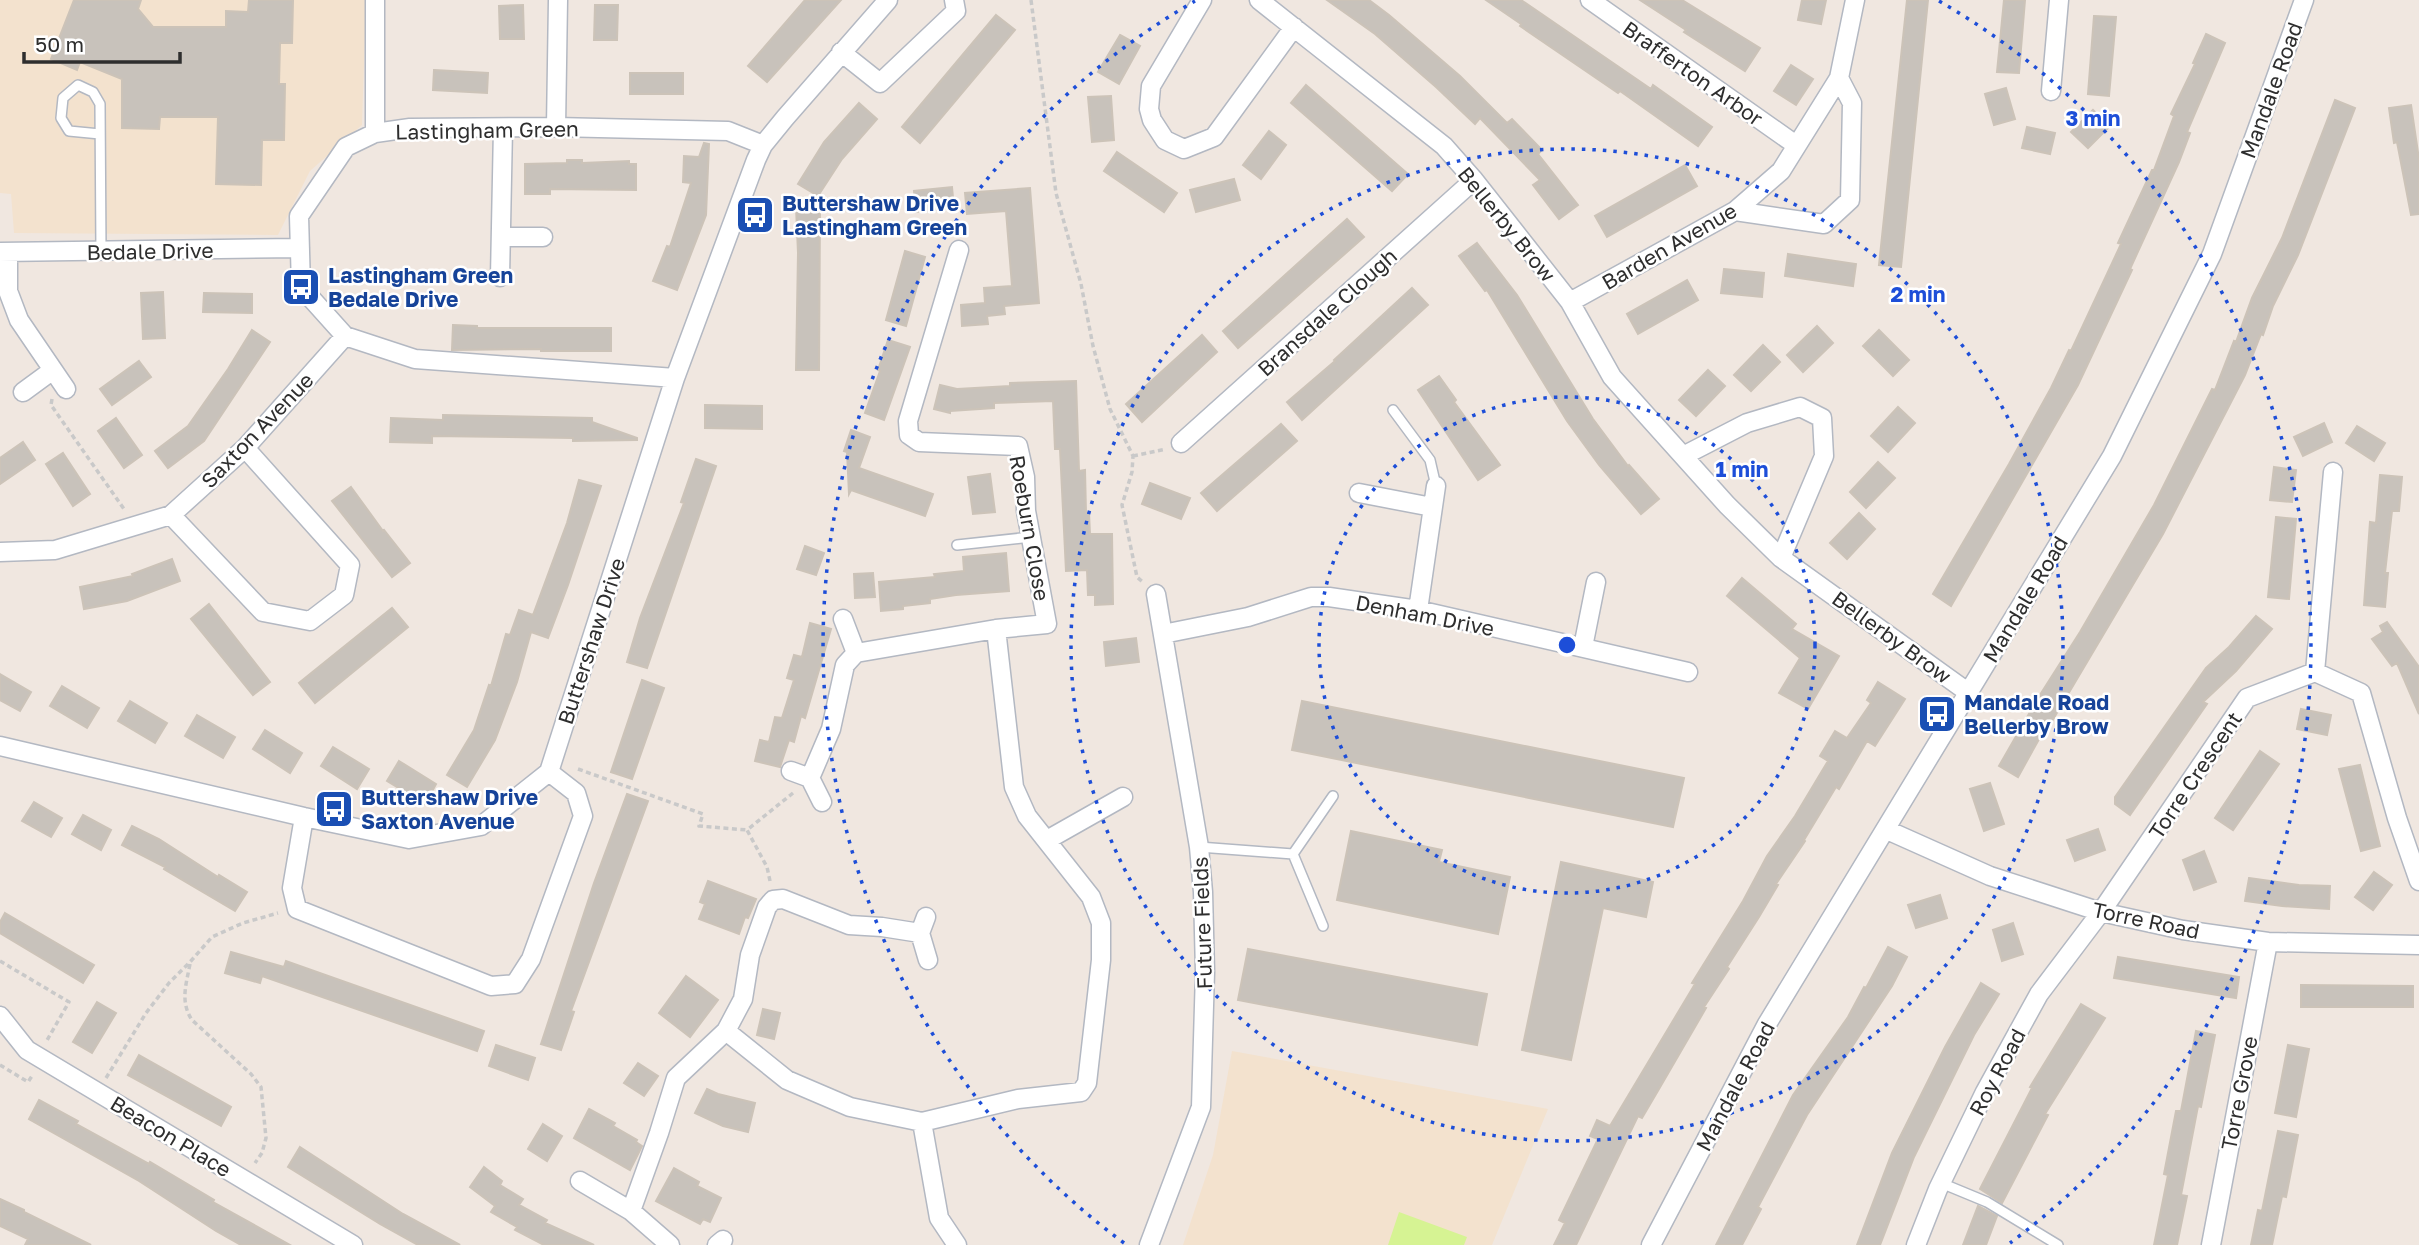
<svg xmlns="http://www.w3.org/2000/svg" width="2419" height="1245" viewBox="0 0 2419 1245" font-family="'Golos Text',sans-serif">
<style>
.education{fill:#f3e2ce}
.pitch{fill:#d6f393}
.building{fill:#c8c2bb;stroke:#ccc3b8;stroke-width:2}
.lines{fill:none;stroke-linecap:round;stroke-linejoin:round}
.lane-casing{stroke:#b3b8c2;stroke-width:12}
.street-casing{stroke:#b3b8c2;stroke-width:21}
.path{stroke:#c9c9c9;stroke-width:3.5;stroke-dasharray:5 3.5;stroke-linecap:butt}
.lane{stroke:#fff;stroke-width:9}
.street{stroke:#fff;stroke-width:18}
.ring{fill:none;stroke:#1d4ed8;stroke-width:3.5;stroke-dasharray:3.5 7}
.labels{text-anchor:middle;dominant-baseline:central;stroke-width:5;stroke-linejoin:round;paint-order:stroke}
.street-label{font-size:21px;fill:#2e2e2e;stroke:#fff}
.transit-label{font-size:21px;font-weight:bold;fill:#164399;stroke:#fff;text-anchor:start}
.centre{fill:#1d4ed8;stroke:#fff;stroke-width:3.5}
.ring-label{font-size:21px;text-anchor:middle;font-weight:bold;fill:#1d4ed8;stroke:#fff;stroke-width:5;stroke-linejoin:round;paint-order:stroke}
</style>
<rect width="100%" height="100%" fill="#f0e7e0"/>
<path class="education" d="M0,0H366L362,125L310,171L278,235L14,233L11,194L0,193Z
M1232,1051L1548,1109L1492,1245H1183L1213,1155Z"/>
<path class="pitch" d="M1399,1212L1467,1237L1464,1245H1388Z"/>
<path class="building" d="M74,0H141L138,9L153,27H226V11L248,12L249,0H293L292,43H280L279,84H285L284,140H262L261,185L216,184L218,117H160L159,129L122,128V79L80,62L77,70L51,59Z
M805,0H841L767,82L748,66Z
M1327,0H1369L1389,15L1460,76L1507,123L1512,119L1542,150L1538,154L1578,205L1559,219L1533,185L1540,180L1480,118L1475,124L1436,87L1375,34Z
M1486,0H1521L1651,89L1653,85L1712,127L1698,146L1620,91L1618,93L1520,26L1521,24Z
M1640,0H1682L1760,48L1745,71L1684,32L1686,30Z
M1802,0H1826L1821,24L1798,20Z
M1907,0H1928L1901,267L1879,265Z
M2004,0H2025L2019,73L1997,72Z
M523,5L524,39H500L499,6Z
M595,5H618L617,40H594Z
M996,15L1015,30L920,143L902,127Z
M2094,16L2116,17L2109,96L2088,94Z
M2206,34L2225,43L2187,132L2190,133L2179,162L2130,269L2132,270L2078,385L1951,606L1933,594L2009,464L2051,388L2069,350L2071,351L2121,244L2118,243L2152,170H2154L2174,116L2171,114L2195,64L2193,63Z
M1120,35L1140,46L1119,84L1098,72Z
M1791,65L1813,79L1796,105L1774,91Z
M434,70L488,73L487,93L433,90Z
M630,73H683V94H630Z
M1306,85L1408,174L1392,191L1291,103Z
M2006,88L2015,119L1994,125L1985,94Z
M1111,96L1114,140L1092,142L1088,97Z
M2335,100L2355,108L2298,255L2273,306L2263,335L2261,334L2245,375L2163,534L2045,733L2043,732L2018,777L1999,766L2038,698L2080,632L2154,505L2212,389L2215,390L2234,341L2236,342L2252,298L2282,238Z
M859,103L877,119L842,159L818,196L798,184L824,142Z
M2411,105L2419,159V214L2411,215L2397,142L2394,143L2389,108Z
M2093,110L2110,126L2088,148L2071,132Z
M2027,127L2055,133L2050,154L2022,148Z
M1269,131L1286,145L1261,179L1243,165Z
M704,143L709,144L706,215L677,290L653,281L667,246L670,247L691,183L683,182L684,156L699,157Z
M1117,152L1177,193L1164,212L1104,171Z
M567,160H582V163L629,161V164H636V190L550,189V194H525V164L567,163Z
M1685,165L1697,186L1607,237L1595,216Z
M1234,179L1240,200L1196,212L1190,190Z
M952,187L954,208L916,212L914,191Z
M1030,188L1039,303L1004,306L1005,314L987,316L988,324L962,326L961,305L985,303L984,288L1012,286L1006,211L967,214L965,193Z
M796,207H820L819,370H796L798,253Z
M1347,219L1364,237L1238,348L1223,331Z
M1477,243L1517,295L1593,419L1628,466L1629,465L1659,499L1641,514L1599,465L1567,421L1487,290L1485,291L1459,256Z
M905,251L925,257L906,326L886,320Z
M1788,254L1856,264L1853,286L1785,276Z
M1724,269L1764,273L1762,297L1721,293Z
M1687,280L1698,300L1638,334L1627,314Z
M1412,288L1428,305L1302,420L1287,402L1335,361L1334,360Z
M163,292L165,338L143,339L141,293Z
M204,293L252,294V313L203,312Z
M453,325L477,326V328H611V351H541V349L452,350Z
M1817,326L1833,343L1803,372L1787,355Z
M252,330L270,342L204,441L168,468L155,451L188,426L228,369Z
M1879,330L1909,360L1893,376L1863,346Z
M1202,335L1217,352L1142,422L1126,404Z
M888,340L910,347L884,420L865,413L880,371L878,370Z
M1763,345L1780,362L1751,391L1734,375Z
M139,361L151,377L112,405L100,389Z
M1708,370L1725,386L1696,416L1679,400Z
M1439,376L1456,400L1454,402L1500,465L1478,480L1418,390Z
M1076,381L1079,471L1085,470L1086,513H1089L1090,534H1112L1113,604L1095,605V595H1088L1087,570L1066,571L1060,449H1055L1053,401L994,403V408L950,411V413L934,409L940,385L957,389L1010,386V383Z
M705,405L762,406V429L705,428Z
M1898,407L1915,423L1888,452L1871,436Z
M443,415L592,418V422L637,438V440L573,441V438L432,436V443L390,442L391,418L443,420Z
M116,418L142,455L124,468L98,431Z
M2324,423L2332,442L2303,456L2294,437Z
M1281,424L1297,441L1217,511L1201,493Z
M2357,426L2385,443L2374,461L2346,443Z
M851,430L870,437L859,468L933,494L925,516L851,490L849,494L847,452L844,451Z
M23,442L35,460L0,484V458Z
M63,453L90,494L73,506L46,464Z
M696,459L716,466L647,668L627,662L640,618L684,503L681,502Z
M1878,462L1895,478L1866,508L1850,492Z
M2274,467L2296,470L2292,502L2270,500Z
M990,474L995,512L973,514L968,477Z
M2380,475L2402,477L2399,511H2392L2385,573H2388L2385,607L2364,605L2370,522L2376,523Z
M579,480L601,486L568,585L548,638L531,632L517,682L495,740L467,787L447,775L474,730L489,685L491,686L506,634L510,635L519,610L533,615L567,523Z
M1150,483L1190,498L1181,519L1142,504Z
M351,487L383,531L384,530L410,563L392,577L332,501Z
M1859,513L1875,529L1847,559L1830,543Z
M2276,517L2296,519L2289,599L2268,597Z
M805,546L824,553L816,575L797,569Z
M1006,553L1009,591L956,595L930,599V603L903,606V609L881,611L879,582L935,577L934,574L964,571L963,557Z
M172,559L180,581L127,601L84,609L80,587L133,576L132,574Z
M873,573L875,597L855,598L854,574Z
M1742,578L1796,624L1792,629L1839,656L1808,709L1779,693L1800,658L1727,596Z
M209,604L270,682L253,695L191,619Z
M392,608L408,627L315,703L299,683Z
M2256,616L2272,629L2236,671L2203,702L2207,704L2130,815L2115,804V797L2206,668L2229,647Z
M2387,622L2419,667V714L2397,663L2392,666L2372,639L2383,632L2380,626Z
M810,623L831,629L805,718L801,716L794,742L789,740L780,767L755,761L760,740L769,742L775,717L782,718L794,680L787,678L794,655L802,657Z
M1136,638L1139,662L1106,666L1104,642Z
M0,674L31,692L20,711L0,700Z
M642,680L664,688L632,779L611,772Z
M1878,682L1905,699L1875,746L1867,741L1839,789L1836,787L1804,840L1805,841L1776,884L1778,885L1759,917L1727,967L1729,969L1704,1007L1706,1008L1659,1089L1642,1118L1638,1116L1576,1245H1554L1565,1223L1559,1220L1598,1139L1590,1136L1597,1120L1610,1126L1695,984L1692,983L1743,901L1767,856L1795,816L1828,761L1820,756L1835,731L1847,738L1871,703L1867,700Z
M62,686L99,708L87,728L50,706Z
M130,701L167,723L155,743L118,721Z
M1302,701L1684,778L1673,827L1292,750Z
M2301,709L2331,715L2327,735L2297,729Z
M197,715L235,737L223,758L185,736Z
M265,730L302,753L290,773L253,749Z
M333,747L369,769L357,789L321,766Z
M2260,751L2279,764L2233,830L2215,818Z
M399,761L436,784L425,804L387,781Z
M2360,765L2380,846L2361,851L2339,769Z
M1990,783L2004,824L1984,831L1970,789Z
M627,794L648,801L571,1011L574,1012L561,1050L541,1044L594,883Z
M34,802L62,818L51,837L22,821Z
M83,815L111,830L101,850L72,834Z
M132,826L159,839L218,877L219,875L247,892L235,911L164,869L165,867L122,845Z
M2098,829L2105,850L2075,861L2067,840Z
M1351,831L1442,850L1439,862L1510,877L1498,934L1337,900Z
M2204,851L2216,882L2194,890L2183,860Z
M1561,862L1653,882L1646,917L1603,908L1571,1060L1522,1050Z
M2374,872L2392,885L2373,910L2355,897Z
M2249,878L2299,885L2330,886L2329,909L2282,906L2245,901Z
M708,881L756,899L748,918L745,917L739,934L699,919L705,904L700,902Z
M1940,895L1947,918L1916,928L1908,905Z
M5,913L94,965L83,983L0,933V922Z
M2013,923L2023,954L2002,961L1993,930Z
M1888,947L1907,957L1892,986L1807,1115L1758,1207L1761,1209L1742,1245H1716L1793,1095L1848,1017L1864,987L1866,988Z
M1248,949L1487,994L1477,1045L1238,1000Z
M231,952L284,967L286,961L484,1031L477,1051L262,976L260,983L225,973Z
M2118,957L2239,977L2236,998L2114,978Z
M686,976L718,1000L690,1037L659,1013Z
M1981,983L1999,994L1974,1035L1914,1157L1880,1245H1857L1892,1153L1945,1047Z
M2301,985L2413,986V1007H2301Z
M97,1002L116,1013L92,1053L73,1042Z
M2081,1004L2105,1018L2045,1114L2048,1115L2002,1203L1980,1189L2032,1088L2030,1087Z
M763,1009L780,1013L774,1039L757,1035Z
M2196,1031L2215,1035L2201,1107L2198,1106L2181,1195L2187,1196L2177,1245H2154L2168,1175L2164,1174L2176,1111H2181Z
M496,1045L535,1058L528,1080L489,1066Z
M2288,1045L2309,1049L2296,1117L2275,1113Z
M139,1055L231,1107L221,1126L128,1075Z
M638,1063L658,1076L644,1096L624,1083Z
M707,1089L718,1094L755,1103L748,1132L723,1126L695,1113Z
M39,1100L78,1121L76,1124L149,1164L150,1162L214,1200L213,1202L290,1245H241L216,1231L139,1181L29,1119Z
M589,1109L615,1123L613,1126L637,1140L636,1142L642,1146L630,1170L574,1138Z
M543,1124L562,1136L547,1161L528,1149Z
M2278,1131L2298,1135L2286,1197L2282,1196L2272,1245H2251L2258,1210L2262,1211Z
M300,1147L403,1214L460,1245H418L380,1224L288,1167Z
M484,1167L502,1181L500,1185L523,1199L519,1205L547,1220L545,1223L594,1245H544L515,1230L517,1227L491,1212L495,1206L470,1187Z
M674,1168L699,1182L697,1186L721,1198L710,1222L703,1219L700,1224L656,1201Z
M0,1199L24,1210V1212L91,1245H25L28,1239L0,1226Z
M1978,1206L1997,1216L1986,1245H1963Z"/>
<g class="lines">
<defs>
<path id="lane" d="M100,134L69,131L61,118L63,98L78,85L93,92L100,104L101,252
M1393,410L1430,460L1436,486
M957,545L1031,537
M1199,847L1293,854
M1293,854L1323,926
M1293,854L1333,796
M1941,1183L1987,1202L2058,1245"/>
<path id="street" d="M375,0V133
M1202,0L1151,86L1149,109L1152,120L1165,140L1184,149L1214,137L1294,27
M1259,0L1444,146L1474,180L1570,302L1612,377L1727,505L1781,558L1969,693
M1590,0L1796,145
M841,52L880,83L956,11L954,0
M2051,91L2059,0
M556,127L558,0
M1735,211L1824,224L1850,200L1852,103L1839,78
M501,237H543
M0,252L300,248
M8,252V291L19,320L66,389
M500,277L503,128
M1570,302L1735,211L1781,171L1839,78L1855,0
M675,378L415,359L345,336L301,287L299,216L346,147L375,133L410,128L556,127L728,131L763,145
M23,392L53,370
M1181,443L1474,180
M1683,456L1747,423L1800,407L1822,418L1824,456L1781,558
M1359,493L1432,507
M171,515L263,612L310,621L344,595L350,565L245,448
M0,552L55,550L171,515L245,448L345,336
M1418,610L1436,486
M843,619L856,653
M1163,634L1248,617L1311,597H1329L1418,610L1688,672
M1583,647L1596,582
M2315,672L2333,472
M0,746L304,817L409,839L481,826L549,772L675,378L756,160L763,145L785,118L888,0
M791,771L810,778L822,802
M810,778L831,729L845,665L856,653L996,629L1047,624L1026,511L1025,477L1018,446L919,442L909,435L908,421L959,250
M304,817L292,888L297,909L491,986L515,984L531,959L583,816L576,793L549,772
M1887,830L1990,876L2101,912L2183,930L2268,942L2419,945
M1047,840L1123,797
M926,917L920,933L928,960
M0,1016L27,1050L353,1245
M726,1031L787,1080L850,1107L922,1122L1018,1099L1081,1092L1087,1083L1101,960V923L1091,897L1027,816L1014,787L996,629
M922,1122L939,1218L957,1245
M580,1181L631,1211L670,1245
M631,1211L659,1133L676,1078L726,1031L743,999L750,955L767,907L773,900L783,899L849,925L882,927L920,933
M717,1245L723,1240
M1149,1245L1201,1107L1205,972L1203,892L1199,847L1156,594
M1651,1245L1767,1024L2112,456L2212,254L2304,0
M1916,1245L1938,1189L1985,1092L2039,994L2101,912L2247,698L2315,672L2361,693L2397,818L2419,881
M2211,1245L2268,942"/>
</defs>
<use href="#lane" class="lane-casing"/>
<use href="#street" class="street-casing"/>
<path class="path" d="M1031,0L1056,193L1081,284L1093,346L1110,409L1133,456L1132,472L1122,505L1137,577L1144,583
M52,399L51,405L124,509
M1133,456L1166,449
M578,769L703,814L699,826L747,830
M770,881L767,867L747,830L793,793
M0,961L69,1002L46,1042
M190,964C186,985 180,1002 192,1020L251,1074L261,1087L266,1138L262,1153L255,1163
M0,1065L28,1082L32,1076
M106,1078L146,1013L169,983L190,962L212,937L243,923L278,913"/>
<use href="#lane" class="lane"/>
<use href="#street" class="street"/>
</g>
<g class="ring">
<circle cx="1567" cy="645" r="248"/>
<circle cx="1567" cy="645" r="496"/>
<path d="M1124 1243A744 744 0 0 1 1195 1M1939 1A744 744 0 0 1 2010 1243"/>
</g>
<defs>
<symbol id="bus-square" viewBox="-11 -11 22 22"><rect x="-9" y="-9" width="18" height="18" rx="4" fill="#1a4fb4" stroke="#fff"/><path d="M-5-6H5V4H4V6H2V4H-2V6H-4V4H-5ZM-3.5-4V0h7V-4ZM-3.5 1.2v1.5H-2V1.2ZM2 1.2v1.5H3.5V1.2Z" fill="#fff"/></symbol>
</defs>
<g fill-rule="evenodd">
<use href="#bus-square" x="733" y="193" width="44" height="44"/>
<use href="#bus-square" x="279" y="265" width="44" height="44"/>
<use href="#bus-square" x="1915" y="692" width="44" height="44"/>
<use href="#bus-square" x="312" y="787" width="44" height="44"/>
</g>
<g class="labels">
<g class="street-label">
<text transform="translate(1693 73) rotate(35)">Brafferton Arbor</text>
<text transform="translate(2271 90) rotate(-70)">Mandale Road</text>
<text transform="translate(487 130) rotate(-1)">Lastingham Green</text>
<text transform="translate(1507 224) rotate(51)">Bellerby Brow</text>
<text transform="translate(1669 246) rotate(-30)">Barden Avenue</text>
<text transform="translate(150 251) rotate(-1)">Bedale Drive</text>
<text transform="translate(1327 312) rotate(-42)">Bransdale Clough</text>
<text transform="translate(257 430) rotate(-46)">Saxton Avenue</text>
<text transform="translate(1030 528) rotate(80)">Roeburn Close</text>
<text transform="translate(2025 599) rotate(-59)">Mandale Road</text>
<text transform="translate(1425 615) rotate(11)">Denham Drive</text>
<text transform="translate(1892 637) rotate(36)">Bellerby Brow</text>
<text transform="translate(591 641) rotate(-72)">Buttershaw Drive</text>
<text transform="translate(2195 775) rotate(-56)">Torre Crescent</text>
<text transform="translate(2146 920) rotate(12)">Torre Road</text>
<text transform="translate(1202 923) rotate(-92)">Future Fields</text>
<text transform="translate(1997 1072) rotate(-62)">Roy Road</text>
<text transform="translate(1735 1086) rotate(-62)">Mandale Road</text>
<text transform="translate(2239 1093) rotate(-79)">Torre Grove</text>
<text transform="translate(171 1136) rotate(31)">Beacon Place</text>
</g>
<g class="transit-label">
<text x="782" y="203">Buttershaw Drive<tspan x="782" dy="24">Lastingham Green</tspan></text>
<text x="328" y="275">Lastingham Green<tspan x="328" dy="24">Bedale Drive</tspan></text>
<text x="1964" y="702">Mandale Road<tspan x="1964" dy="24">Bellerby Brow</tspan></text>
<text x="361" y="797">Buttershaw Drive<tspan x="361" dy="24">Saxton Avenue</tspan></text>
</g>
</g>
<circle cx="1567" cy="645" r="10" class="centre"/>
<g class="ring-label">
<text x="2093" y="126">3 min</text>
<text x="1918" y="302">2 min</text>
<text x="1742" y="477">1 min</text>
</g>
<path d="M24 52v10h156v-10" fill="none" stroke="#2e2e2e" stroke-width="3.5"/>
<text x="35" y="52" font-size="21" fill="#2e2e2e" stroke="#ffffff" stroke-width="5" paint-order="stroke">50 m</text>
</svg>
